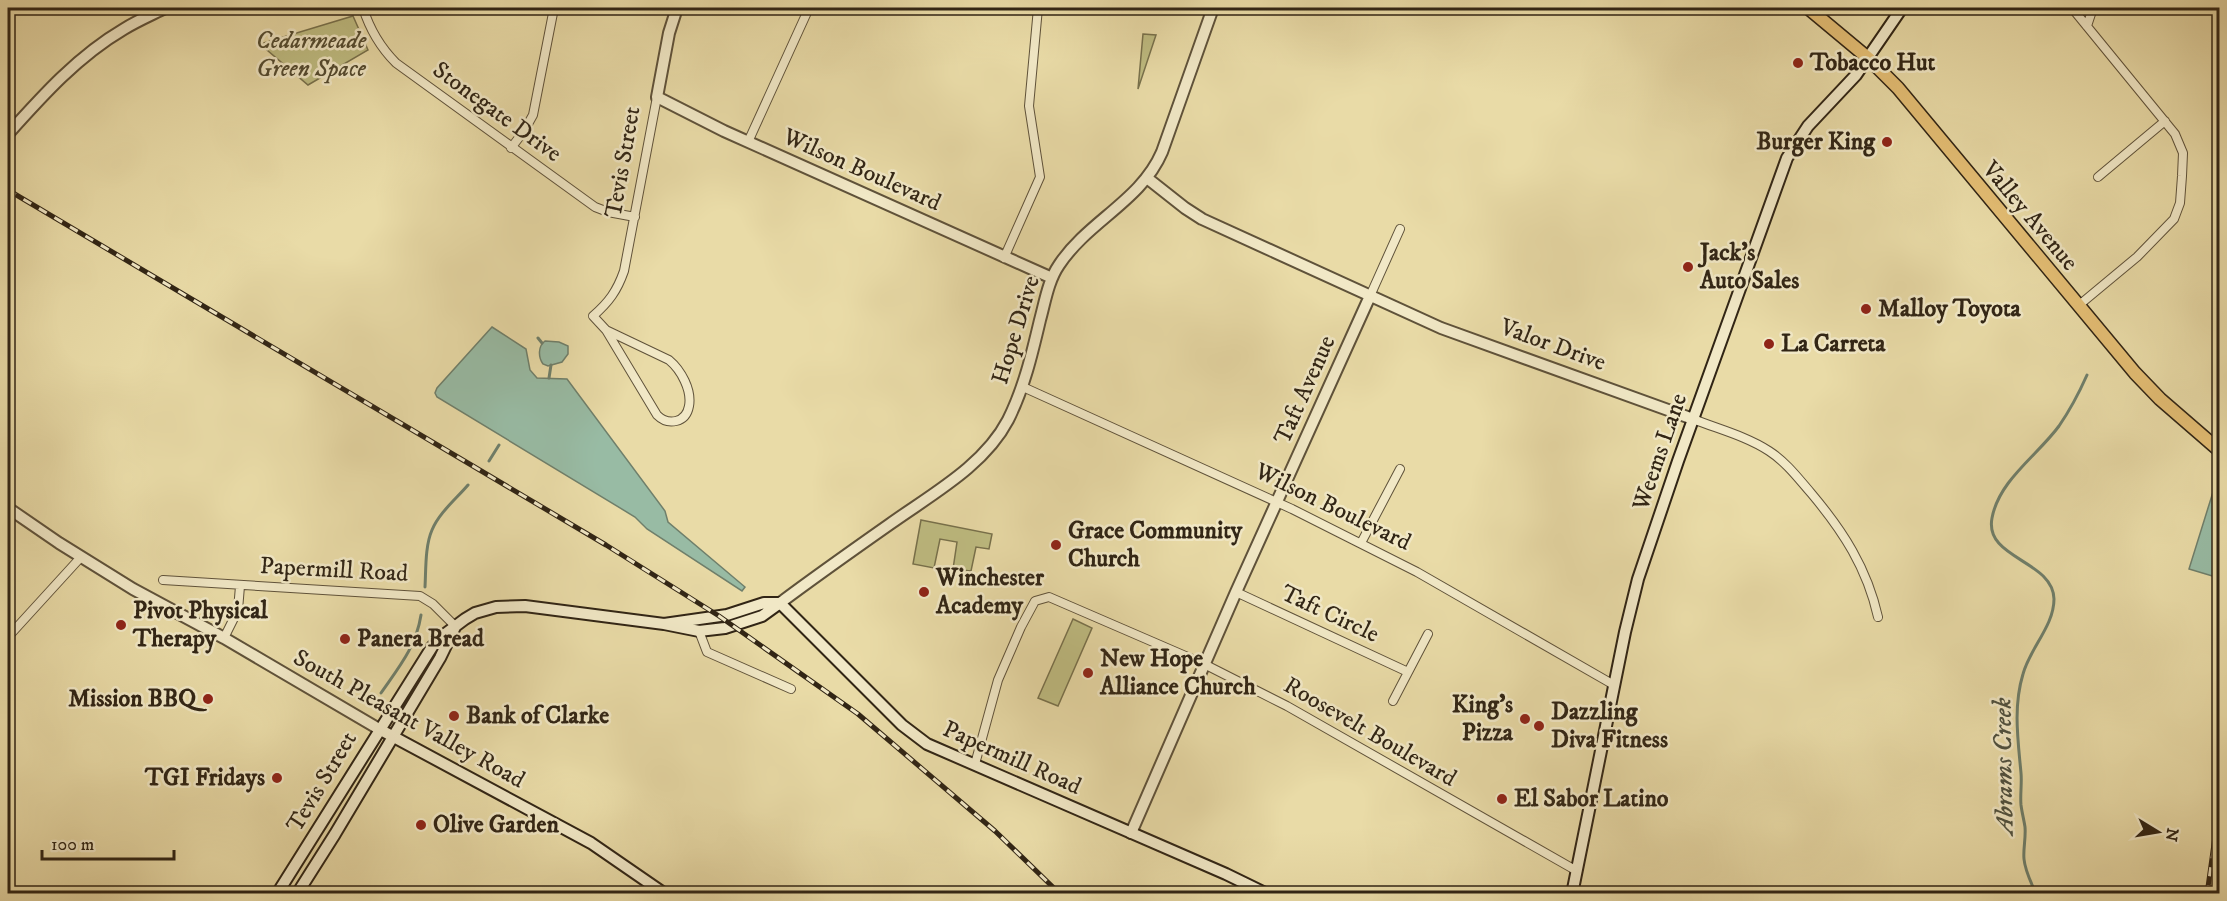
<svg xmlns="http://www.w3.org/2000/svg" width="2227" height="901" viewBox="0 0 2227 901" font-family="'IM FELL DW Pica',serif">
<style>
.green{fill:#bfbd82;stroke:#78714c;stroke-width:1.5}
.water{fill:#98bba4;stroke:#6f7f6b;stroke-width:1.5}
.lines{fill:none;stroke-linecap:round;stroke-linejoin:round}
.stream{stroke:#6f7f6b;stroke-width:3}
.minor-casing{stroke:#5f523a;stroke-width:10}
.tertiary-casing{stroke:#5f523a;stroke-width:14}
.secondary-casing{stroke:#312515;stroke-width:14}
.primary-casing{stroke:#312515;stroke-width:15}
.minor{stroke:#f1e8c6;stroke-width:8}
.tertiary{stroke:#f1e8c6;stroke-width:10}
.secondary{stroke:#f1e8c6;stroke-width:10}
.primary{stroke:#e4be74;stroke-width:12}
.rail-casing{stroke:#312515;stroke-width:5}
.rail{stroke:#f1e8c6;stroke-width:3;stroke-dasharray:9;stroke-linecap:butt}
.poi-dot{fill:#8f2418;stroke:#f1e8c6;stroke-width:2}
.labels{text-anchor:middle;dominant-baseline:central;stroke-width:5;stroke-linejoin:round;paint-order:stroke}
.park-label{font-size:24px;font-style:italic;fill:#544b30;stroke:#f1e8c6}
.poi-label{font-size:24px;font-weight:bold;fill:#312515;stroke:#f1e8c6;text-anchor:start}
.street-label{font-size:24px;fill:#312515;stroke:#f1e8c6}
.water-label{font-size:26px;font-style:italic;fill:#505240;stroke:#f1e8c6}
</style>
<rect width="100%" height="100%" fill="#e9dba7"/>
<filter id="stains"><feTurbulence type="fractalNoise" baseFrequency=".00333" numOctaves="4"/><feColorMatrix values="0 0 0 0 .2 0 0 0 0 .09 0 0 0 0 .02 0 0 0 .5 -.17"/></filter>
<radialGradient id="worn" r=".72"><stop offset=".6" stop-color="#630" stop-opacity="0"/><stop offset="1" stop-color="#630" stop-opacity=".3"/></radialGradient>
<path class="green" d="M353,16L368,50L308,85L260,44Z
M1143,34L1156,35L1138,89Z
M921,520L992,534L989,549L976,547L971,571L953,569L957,542L940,539L934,568L913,564Z
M1073,619L1092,628L1058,706L1038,698Z"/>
<path class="water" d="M492,327L526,349L530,370L537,378L567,379L665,511L668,522L745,587L742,591L647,529L635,517L437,397L435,393L437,388Z
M545,341L559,342L568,346V354L562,362L548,366L543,364C538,357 538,346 545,341Z
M2213,492L2219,495V578L2189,569Z"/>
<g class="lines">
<path class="stream" d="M538,338L542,343
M549,378L551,365
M489,461L499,445
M425,587C426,569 425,546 432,530C439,513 456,499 468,485
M381,693C399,667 416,647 421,615
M2036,894C2031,882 2025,871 2024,859C2023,849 2026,838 2025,827C2024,820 2022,813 2021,805C2020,795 2022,784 2021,773C2018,740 2013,707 2023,674C2030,648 2054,626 2054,599C2053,560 1984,559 1992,518C1999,480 2038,455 2059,426C2070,410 2079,393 2087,375"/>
<defs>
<path id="minor" d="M363,8C370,30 380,47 396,63L595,207L608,212L635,217
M2072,8L2175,134L2183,153L2182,176L2180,203L2174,219L2137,257L2078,306
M2087,26L2093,8
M748,142L809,8
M511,148L524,131L533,115L554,8
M2098,177L2165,121
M1004,258L1040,177L1029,106L1038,8
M1370,296L1400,229
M606,330L669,360C681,370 692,390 689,406C686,423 668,426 657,415Z
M606,330L593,316C609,302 617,291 624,271L657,97
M1023,387L1292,509L1417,572L1614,685
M1693,419C1718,429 1746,436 1769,451C1786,462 1798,478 1811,493C1843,531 1867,568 1878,617
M1361,543L1400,469
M163,580L420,596L433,604L455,626
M1236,592L1408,672
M699,631L707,652L791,689
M8,637L81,557
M224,638L238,610L240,586
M1393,701L1428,634
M975,764L998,680L1021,627L1035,601L1049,597L1204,664L1287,706L1577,871"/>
<path id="tertiary" d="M677,8L669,33L657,97L724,131L1052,278
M8,134C43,95 78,56 124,29C137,21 151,15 165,8
M1147,178L1185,208L1202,219L1441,328L1693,419
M8,508L59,543L133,589L224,638L379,729
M780,603C816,576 853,550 890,524C932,494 984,466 1008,420C1024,388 1032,354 1040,320C1045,302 1048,281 1059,265C1088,221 1141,201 1162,152L1213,8
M1131,833L1236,592L1370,296"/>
<path id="secondary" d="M664,624L727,615L764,603H780L902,725L927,744L1226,874L1267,894
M379,729L591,843L665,894
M277,894L432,647L441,637L465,619L475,613L496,607L525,606L664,624L699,631L725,628L762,616L780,603
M297,894L335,834L440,658L455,627
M1572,894L1625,632L1638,579L1678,461L1787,158L1808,126L1856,75L1902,8"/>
<path id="primary" d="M1808,8L1868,58L1898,88L2135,373L2160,399L2220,451"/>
</defs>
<use href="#minor" class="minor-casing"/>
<use href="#tertiary" class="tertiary-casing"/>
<use href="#secondary" class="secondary-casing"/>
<use href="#primary" class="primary-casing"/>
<use href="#minor" class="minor"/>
<use href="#tertiary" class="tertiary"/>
<use href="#secondary" class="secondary"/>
<use href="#primary" class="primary"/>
<defs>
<path id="rail" d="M8,190L606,545L719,616L858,714L995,831L1060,894
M2207,894L2220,801"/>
</defs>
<use href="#rail" class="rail-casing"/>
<use href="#rail" class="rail"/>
</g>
<g class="poi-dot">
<circle cx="1798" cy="63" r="6"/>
<circle cx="1887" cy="142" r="6"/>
<circle cx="1688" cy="267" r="6"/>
<circle cx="1866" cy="309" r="6"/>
<circle cx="1769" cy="344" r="6"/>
<circle cx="1056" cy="545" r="6"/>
<circle cx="924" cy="592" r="6"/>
<circle cx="121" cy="625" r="6"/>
<circle cx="345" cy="639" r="6"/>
<circle cx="1088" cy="673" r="6"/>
<circle cx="208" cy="699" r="6"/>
<circle cx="454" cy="716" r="6"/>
<circle cx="1525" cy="719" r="6"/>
<circle cx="1539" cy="726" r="6"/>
<circle cx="277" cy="778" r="6"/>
<circle cx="1502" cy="799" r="6"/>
<circle cx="421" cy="825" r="6"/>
</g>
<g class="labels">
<g class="park-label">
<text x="311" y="41">Cedarmeade<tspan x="311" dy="28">Green Space</tspan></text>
</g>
<g class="poi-label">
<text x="1810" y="63">Tobacco Hut</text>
<text x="1875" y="142" text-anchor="end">Burger King</text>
<text x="1700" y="253">Jack’s<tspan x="1700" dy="28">Auto Sales</tspan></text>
<text x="1878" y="309">Malloy Toyota</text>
<text x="1781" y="344">La Carreta</text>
<text x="1068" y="531">Grace Community<tspan x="1068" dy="28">Church</tspan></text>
<text x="936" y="578">Winchester<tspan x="936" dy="28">Academy</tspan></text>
<text x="133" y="611">Pivot Physical<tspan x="133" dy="28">Therapy</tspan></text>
<text x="357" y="639">Panera Bread</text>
<text x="1100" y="659">New Hope<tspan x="1100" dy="28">Alliance Church</tspan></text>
<text x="196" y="699" text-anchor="end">Mission BBQ</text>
<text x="1513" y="705" text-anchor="end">King’s<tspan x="1513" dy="28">Pizza</tspan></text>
<text x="1551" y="712">Dazzling<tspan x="1551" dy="28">Diva Fitness</tspan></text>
<text x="466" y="716">Bank of Clarke</text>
<text x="265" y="778" text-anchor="end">TGI Fridays</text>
<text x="1514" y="799">El Sabor Latino</text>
<text x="433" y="825">Olive Garden</text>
</g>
<g class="street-label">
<text transform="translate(497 112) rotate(36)">Stonegate Drive</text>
<text transform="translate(623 162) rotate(-80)">Tevis Street</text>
<text transform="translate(862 170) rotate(24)">Wilson Boulevard</text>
<text transform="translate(2030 216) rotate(50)">Valley Avenue</text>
<text transform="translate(1016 330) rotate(-73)">Hope Drive</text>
<text transform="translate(1553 345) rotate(20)">Valor Drive</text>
<text transform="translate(1305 390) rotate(-66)">Taft Avenue</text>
<text transform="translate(1660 452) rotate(-71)">Weems Lane</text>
<text transform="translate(1333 507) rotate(26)">Wilson Boulevard</text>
<text transform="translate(334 570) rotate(3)">Papermill Road</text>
<text transform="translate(1330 614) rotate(25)">Taft Circle</text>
<text transform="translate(409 719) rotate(29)">South Pleasant Valley Road</text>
<text transform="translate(1370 732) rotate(30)">Roosevelt Boulevard</text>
<text transform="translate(1012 758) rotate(24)">Papermill Road</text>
<text transform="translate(322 782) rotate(-59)">Tevis Street</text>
</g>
<g class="water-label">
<text transform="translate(2004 766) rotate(-91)">Abrams Creek</text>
</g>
</g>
<rect width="2227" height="901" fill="none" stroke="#e9dba7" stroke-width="30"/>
<rect x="9" y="9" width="2209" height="883" fill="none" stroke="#312515" stroke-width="3"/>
<rect x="15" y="15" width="2197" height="871" fill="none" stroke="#312515" stroke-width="1.5"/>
<g transform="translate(2158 832) rotate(101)" stroke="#f1e8c6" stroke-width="4.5" paint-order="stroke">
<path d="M0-4.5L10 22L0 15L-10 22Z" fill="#312515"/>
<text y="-9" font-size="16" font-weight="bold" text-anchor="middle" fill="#312515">N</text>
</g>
<path d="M42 850v9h132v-9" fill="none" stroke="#312515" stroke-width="3"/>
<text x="51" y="850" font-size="18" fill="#312515" stroke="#f1e8c6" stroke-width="4.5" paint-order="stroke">100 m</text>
<rect width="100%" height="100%" filter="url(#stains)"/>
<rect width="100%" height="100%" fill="url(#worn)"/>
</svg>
